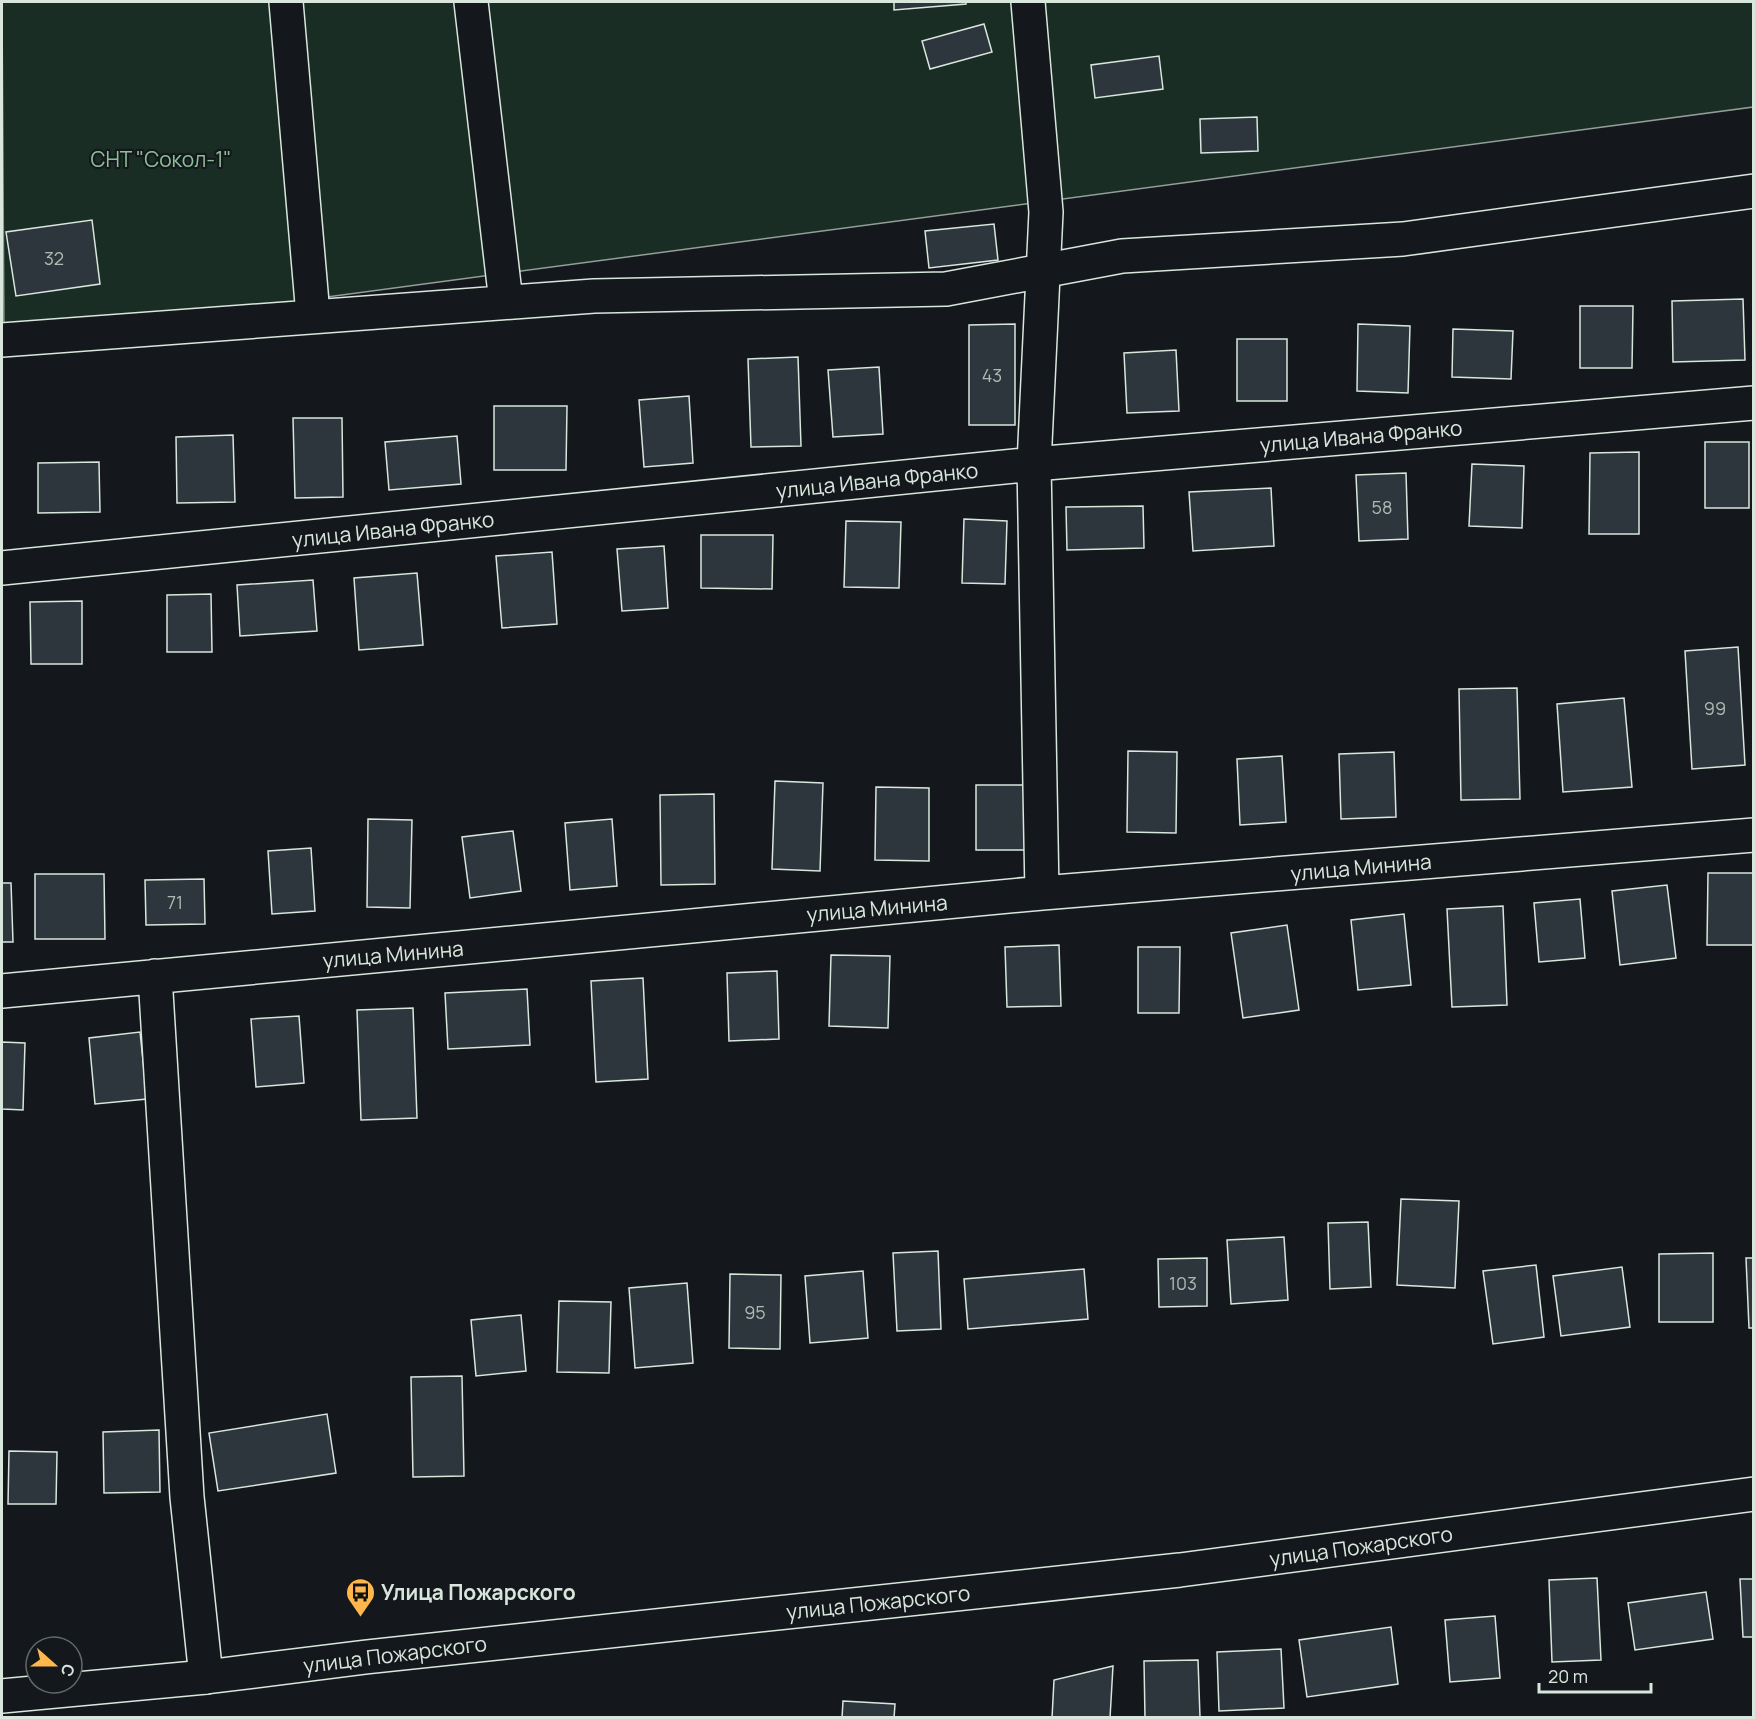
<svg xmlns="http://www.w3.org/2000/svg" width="1755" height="1719" viewBox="0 0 1755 1719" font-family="Manrope,sans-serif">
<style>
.green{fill:#1a2d24;stroke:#939e99;stroke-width:1.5}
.building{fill:#2c363c;stroke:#d8e6dc;stroke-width:1.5}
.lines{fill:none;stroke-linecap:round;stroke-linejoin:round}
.minor-casing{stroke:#d8e6dc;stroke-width:36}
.tertiary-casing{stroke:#d8e6dc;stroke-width:36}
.minor{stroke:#14181c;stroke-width:33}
.tertiary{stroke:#14181c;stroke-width:33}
.labels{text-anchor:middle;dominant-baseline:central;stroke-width:4.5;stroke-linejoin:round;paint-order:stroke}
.number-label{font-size:18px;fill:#adbab4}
.park-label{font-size:21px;fill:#8ac095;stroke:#14181c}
.street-label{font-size:21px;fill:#d8e6dc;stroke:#14181c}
.poi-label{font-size:21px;font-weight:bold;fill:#d8e6dc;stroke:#14181c;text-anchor:start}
</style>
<rect width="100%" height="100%" fill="#14181c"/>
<path class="green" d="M2,2H1753V107L4,340Z"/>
<path class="building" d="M894,2H966V4L894,10Z
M984,24L992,52L930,69L922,41Z
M1159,56L1163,89L1095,98L1091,65Z
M1257,117L1258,151L1201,153L1200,119Z
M92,220L100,284L16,296L6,232Z
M994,224L998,260L929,268L925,231Z
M1743,299L1745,360L1673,362L1672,301Z
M1580,306H1633L1632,368H1580Z
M1015,324V425H969V325Z
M1358,324L1410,326L1408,393L1357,391Z
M1453,329L1513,331L1511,379L1452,377Z
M1237,339H1287V401H1237Z
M1176,350L1179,411L1127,413L1124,353Z
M798,357L801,446L751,447L748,359Z
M879,367L883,434L833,437L828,370Z
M689,396L693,463L644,467L639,400Z
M494,406H567L566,470H494Z
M293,418H342L343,497L295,498Z
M233,435L235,502L177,503L176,437Z
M457,436L461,484L389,490L385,442Z
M1705,442H1749V508H1705Z
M1639,452V534H1589L1590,453Z
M99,462L100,512L38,513V463Z
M1472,464L1524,466L1522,528L1469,526Z
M1406,473L1408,539L1359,541L1356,475Z
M1271,488L1274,546L1193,551L1189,492Z
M1143,506L1144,548L1067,550L1066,507Z
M964,519L1007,521L1005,584L962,583Z
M846,521L901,522L899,588L844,587Z
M701,535H773L772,589L701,588Z
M664,546L668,608L622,611L617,549Z
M552,552L557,624L502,628L496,556Z
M417,573L423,645L359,650L354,578Z
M313,580L317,631L240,636L237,585Z
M211,594L212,652H167V595Z
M82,601V664H31L30,602Z
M1738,647L1745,765L1692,769L1685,651Z
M1517,688L1520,799L1461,800L1459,689Z
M1624,698L1632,787L1563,792L1557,704Z
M1128,751L1177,752L1176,833L1127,832Z
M1394,752L1396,817L1341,819L1339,754Z
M1282,756L1286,822L1240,825L1237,759Z
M775,781L823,783L820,871L772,869Z
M976,785H1026L1027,850H976Z
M876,787L929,788V861L875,860Z
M714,794L715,884L661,885L660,795Z
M368,819L412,820L410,908L367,907Z
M612,819L617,886L570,890L565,823Z
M513,831L521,891L470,898L462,837Z
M311,848L315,911L272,914L268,851Z
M1708,873H1753V945H1707Z
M35,874H104L105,939H35Z
M204,879L205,924L146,925L145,880Z
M2,883H11L13,942H2Z
M1667,885L1676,958L1620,965L1612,891Z
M1580,899L1585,958L1539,962L1534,903Z
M1503,906L1507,1005L1452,1007L1447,909Z
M1404,914L1411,985L1358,990L1351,920Z
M1287,925L1299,1010L1243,1018L1231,933Z
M1059,945L1061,1006L1007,1007L1005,947Z
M1138,947H1180L1179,1013H1138Z
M831,955L890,956L888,1028L829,1026Z
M777,971L779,1039L729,1041L727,973Z
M643,978L648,1079L596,1082L591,981Z
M527,989L530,1045L448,1049L445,993Z
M413,1008L417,1118L361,1120L357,1010Z
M299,1016L304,1083L256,1087L251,1019Z
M140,1032L147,1099L95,1104L89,1038Z
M2,1042L25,1043L23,1110L2,1109Z
M1401,1199L1459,1201L1455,1288L1397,1285Z
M1368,1222L1371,1287L1330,1289L1328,1223Z
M1284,1237L1288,1300L1231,1304L1227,1240Z
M938,1251L941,1329L897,1331L893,1253Z
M1713,1253V1322H1659V1254Z
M1207,1258V1306L1159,1307L1158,1259Z
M1746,1258H1754V1328H1749Z
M1536,1265L1544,1337L1493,1344L1483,1271Z
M1622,1267L1630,1327L1561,1336L1553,1276Z
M1084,1269L1088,1319L968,1329L964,1279Z
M863,1271L868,1338L810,1343L805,1276Z
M730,1274L781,1275L780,1349L729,1348Z
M687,1283L693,1363L635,1368L629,1288Z
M559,1301L611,1302L609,1373L557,1372Z
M521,1315L526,1371L476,1376L471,1320Z
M462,1376L464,1476L413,1477L411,1377Z
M327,1414L336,1473L218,1491L209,1433Z
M159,1430L160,1492L104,1493L103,1432Z
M9,1451L57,1452L56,1504H8Z
M1597,1578L1601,1660L1552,1662L1549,1580Z
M1740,1579H1754V1637H1743Z
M1706,1592L1713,1639L1635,1650L1628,1603Z
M1495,1616L1500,1678L1450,1682L1445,1620Z
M1391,1627L1398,1684L1307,1697L1299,1640Z
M1281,1649L1284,1708L1219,1711L1217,1652Z
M1198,1660L1200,1717L1145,1718L1144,1661Z
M1113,1666L1110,1718H1052L1054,1680Z
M843,1701L895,1704L894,1718H842Z"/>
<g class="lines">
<defs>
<path id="minor" d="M286,2L313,315
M471,2L506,302
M1028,2L1046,212L1034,464L1042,893
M2,340L594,296L946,289L1122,256L1403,239L1754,191
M2,568L1034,464L1754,403
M155,976L187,1497L206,1677
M2,991L1042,893L1754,835"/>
<path id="tertiary" d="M2,1696L206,1677L366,1657L1180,1570L1754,1494"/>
</defs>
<use href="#minor" class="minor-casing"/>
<use href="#tertiary" class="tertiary-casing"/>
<use href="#minor" class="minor"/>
<use href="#tertiary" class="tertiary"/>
</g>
<defs>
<symbol id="bus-pin" viewBox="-11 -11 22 30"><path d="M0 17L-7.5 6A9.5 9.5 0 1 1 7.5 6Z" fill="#ffb74d" stroke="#14181c"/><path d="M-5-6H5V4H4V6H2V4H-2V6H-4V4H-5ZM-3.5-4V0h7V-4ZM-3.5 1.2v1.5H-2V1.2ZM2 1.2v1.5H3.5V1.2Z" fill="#111"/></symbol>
</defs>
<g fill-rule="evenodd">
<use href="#bus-pin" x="344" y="1576" width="33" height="45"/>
</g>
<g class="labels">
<g class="number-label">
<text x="54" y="258">32</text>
<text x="992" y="375">43</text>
<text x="1382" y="507">58</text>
<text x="1715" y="708">99</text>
<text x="175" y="902">71</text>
<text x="1183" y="1283">103</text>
<text x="755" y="1312">95</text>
</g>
<g class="park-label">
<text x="161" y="159">СНТ "Сокол-1"</text>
</g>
<g class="street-label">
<text transform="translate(1361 436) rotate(-5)">улица Ивана Франко</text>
<text transform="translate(877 480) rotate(-6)">улица Ивана Франко</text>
<text transform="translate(393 529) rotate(-6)">улица Ивана Франко</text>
<text transform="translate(1361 867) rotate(-5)">улица Минина</text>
<text transform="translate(877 908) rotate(-5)">улица Минина</text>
<text transform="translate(393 954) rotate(-5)">улица Минина</text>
<text transform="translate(1361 1546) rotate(-8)">улица Пожарского</text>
<text transform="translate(878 1602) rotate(-6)">улица Пожарского</text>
<text transform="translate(395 1654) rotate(-7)">улица Пожарского</text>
</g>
<g class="poi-label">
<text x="381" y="1592">Улица Пожарского</text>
</g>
</g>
<rect width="1755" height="1719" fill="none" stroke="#d8e6dc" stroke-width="6"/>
<g transform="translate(54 1665) rotate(111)"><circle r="28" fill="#14181c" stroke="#626a69" stroke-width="1.5"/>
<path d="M0-4.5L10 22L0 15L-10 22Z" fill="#ffb74d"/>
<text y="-9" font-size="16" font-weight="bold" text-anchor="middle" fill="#d8e6dc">С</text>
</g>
<path d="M1539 1683v9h112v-9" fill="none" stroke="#d8e6dc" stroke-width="3"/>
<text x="1548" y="1683" font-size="18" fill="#d8e6dc" stroke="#14181c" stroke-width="4.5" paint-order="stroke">20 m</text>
</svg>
